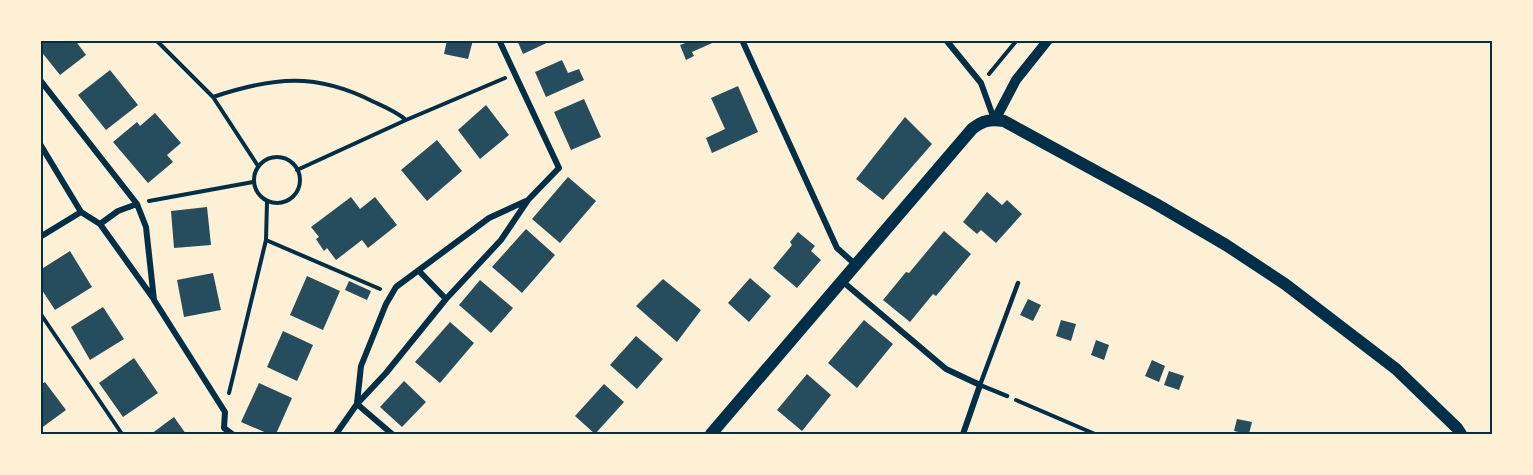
<svg xmlns="http://www.w3.org/2000/svg" width="1533" height="475" viewBox="0 0 1533 475" font-family="'Playfair Display',serif">
<style>
.building{fill:#264d5e}
.lines{fill:none;stroke-linecap:round;stroke-linejoin:round}
.path{stroke:#003049;stroke-width:4}
.service{stroke:#003049;stroke-width:4.5}
.minor{stroke:#003049;stroke-width:6}
.tertiary{stroke:#003049;stroke-width:10}
.secondary{stroke:#003049;stroke-width:12}
.neatline{fill:none;stroke:#003049;stroke-width:2}
</style>
<rect width="100%" height="100%" fill="#fdf0d5"/>
<path class="building" d="M40,40H75L86,55L60,75L40,50Z
M447,40H473L468,59L444,54Z
M517,40H553L523,54Z
M687,40H719L692,52L694,56L686,60L680,45L688,42Z
M562,60L568,73L579,69L584,80L546,97L535,72Z
M110,70L138,105L106,130L78,95Z
M738,86L758,132L712,153L706,138L725,129L711,98Z
M584,99L601,137L571,150L554,112Z
M486,105L509,135L480,159L458,130Z
M155,113L181,143L167,155L173,162L148,183L113,142L137,122L140,126Z
M905,117L932,144L883,200L856,179Z
M437,140L462,171L427,201L401,170Z
M568,177L596,201L560,243L532,219Z
M987,192L1002,205L1007,200L1022,214L996,243L981,230L977,234L963,222Z
M351,197L360,209L375,197L397,225L368,248L362,240L336,260L327,248L324,251L316,239L319,237L311,227Z
M207,207L211,245L174,248L171,211Z
M526,229L555,255L522,293L492,267Z
M944,231L971,254L936,296L933,294L910,322L883,300L906,272L909,273Z
M798,232L815,246L811,251L821,260L797,288L773,268L792,245L790,242Z
M70,251L92,287L55,310L40,287V270Z
M213,273L221,310L184,317L177,280Z
M307,276L340,291L323,330L290,315Z
M750,278L771,296L749,322L728,303Z
M663,279L701,310L677,342L636,306Z
M480,280L513,308L491,333L459,305Z
M349,281L371,291L367,300L345,290Z
M1028,299L1041,305L1033,321L1020,315Z
M103,307L124,339L90,360L71,327Z
M864,320L893,344L857,388L828,363Z
M1061,320L1076,324L1071,341L1056,336Z
M450,322L474,343L440,383L415,362Z
M283,331L313,345L297,381L267,367Z
M636,336L663,359L637,389L610,365Z
M1096,340L1109,345L1104,360L1091,355Z
M134,358L158,393L123,417L99,383Z
M1152,360L1165,366L1159,382L1145,376Z
M1169,371L1184,376L1179,390L1164,385Z
M807,374L831,395L802,431L777,410Z
M404,381L426,402L402,427L380,407Z
M45,382L66,410L40,429V385Z
M259,383L292,398L276,434H269L241,422Z
M604,384L624,402L595,434L575,416Z
M174,417L186,434H151Z
M1237,419L1252,422L1249,434L1234,431Z"/>
<g class="lines">
<path class="path" d="M156,40L213,97L258,166
M989,74L1017,40
M213,97C273,77 316,72 374,102C385,107 397,112 406,120
M254 180a23 23 0 1 1 46 0a23 23 0 1 1-46 0Z
M297,170L406,120L505,78
M149,201L253,182
M266,240L380,289
M40,313L122,434
M229,393L266,240L267,202
M1016,400L1095,434"/>
<path class="service" d="M1007,396L980,385L1018,283"/>
<path class="minor" d="M742,40L837,248L856,265
M946,40L981,83L994,119
M40,80L137,204L146,227L154,300L225,412L224,428L232,434
M40,144L81,212L40,237
M81,212L100,224L153,298
M100,224L118,211L137,204
M419,271L446,299
M842,281L946,369L980,385L963,434
M357,403L361,366L386,304L396,287L489,218L526,201
M357,404L392,434
M336,434L357,404L386,373L446,299L501,240L528,200L559,168L499,40"/>
<path class="tertiary" d="M995,120L1016,80L1048,40"/>
<path class="secondary" d="M711,434L972,129C983,120 991,119 1004,121L1156,204L1226,245L1285,284L1396,369L1457,428L1461,434"/>
</g>
<rect width="1533" height="475" fill="none" stroke="#fdf0d5" stroke-width="84"/>
<rect x="42" y="42" width="1449" height="391" class="neatline"/>
</svg>
